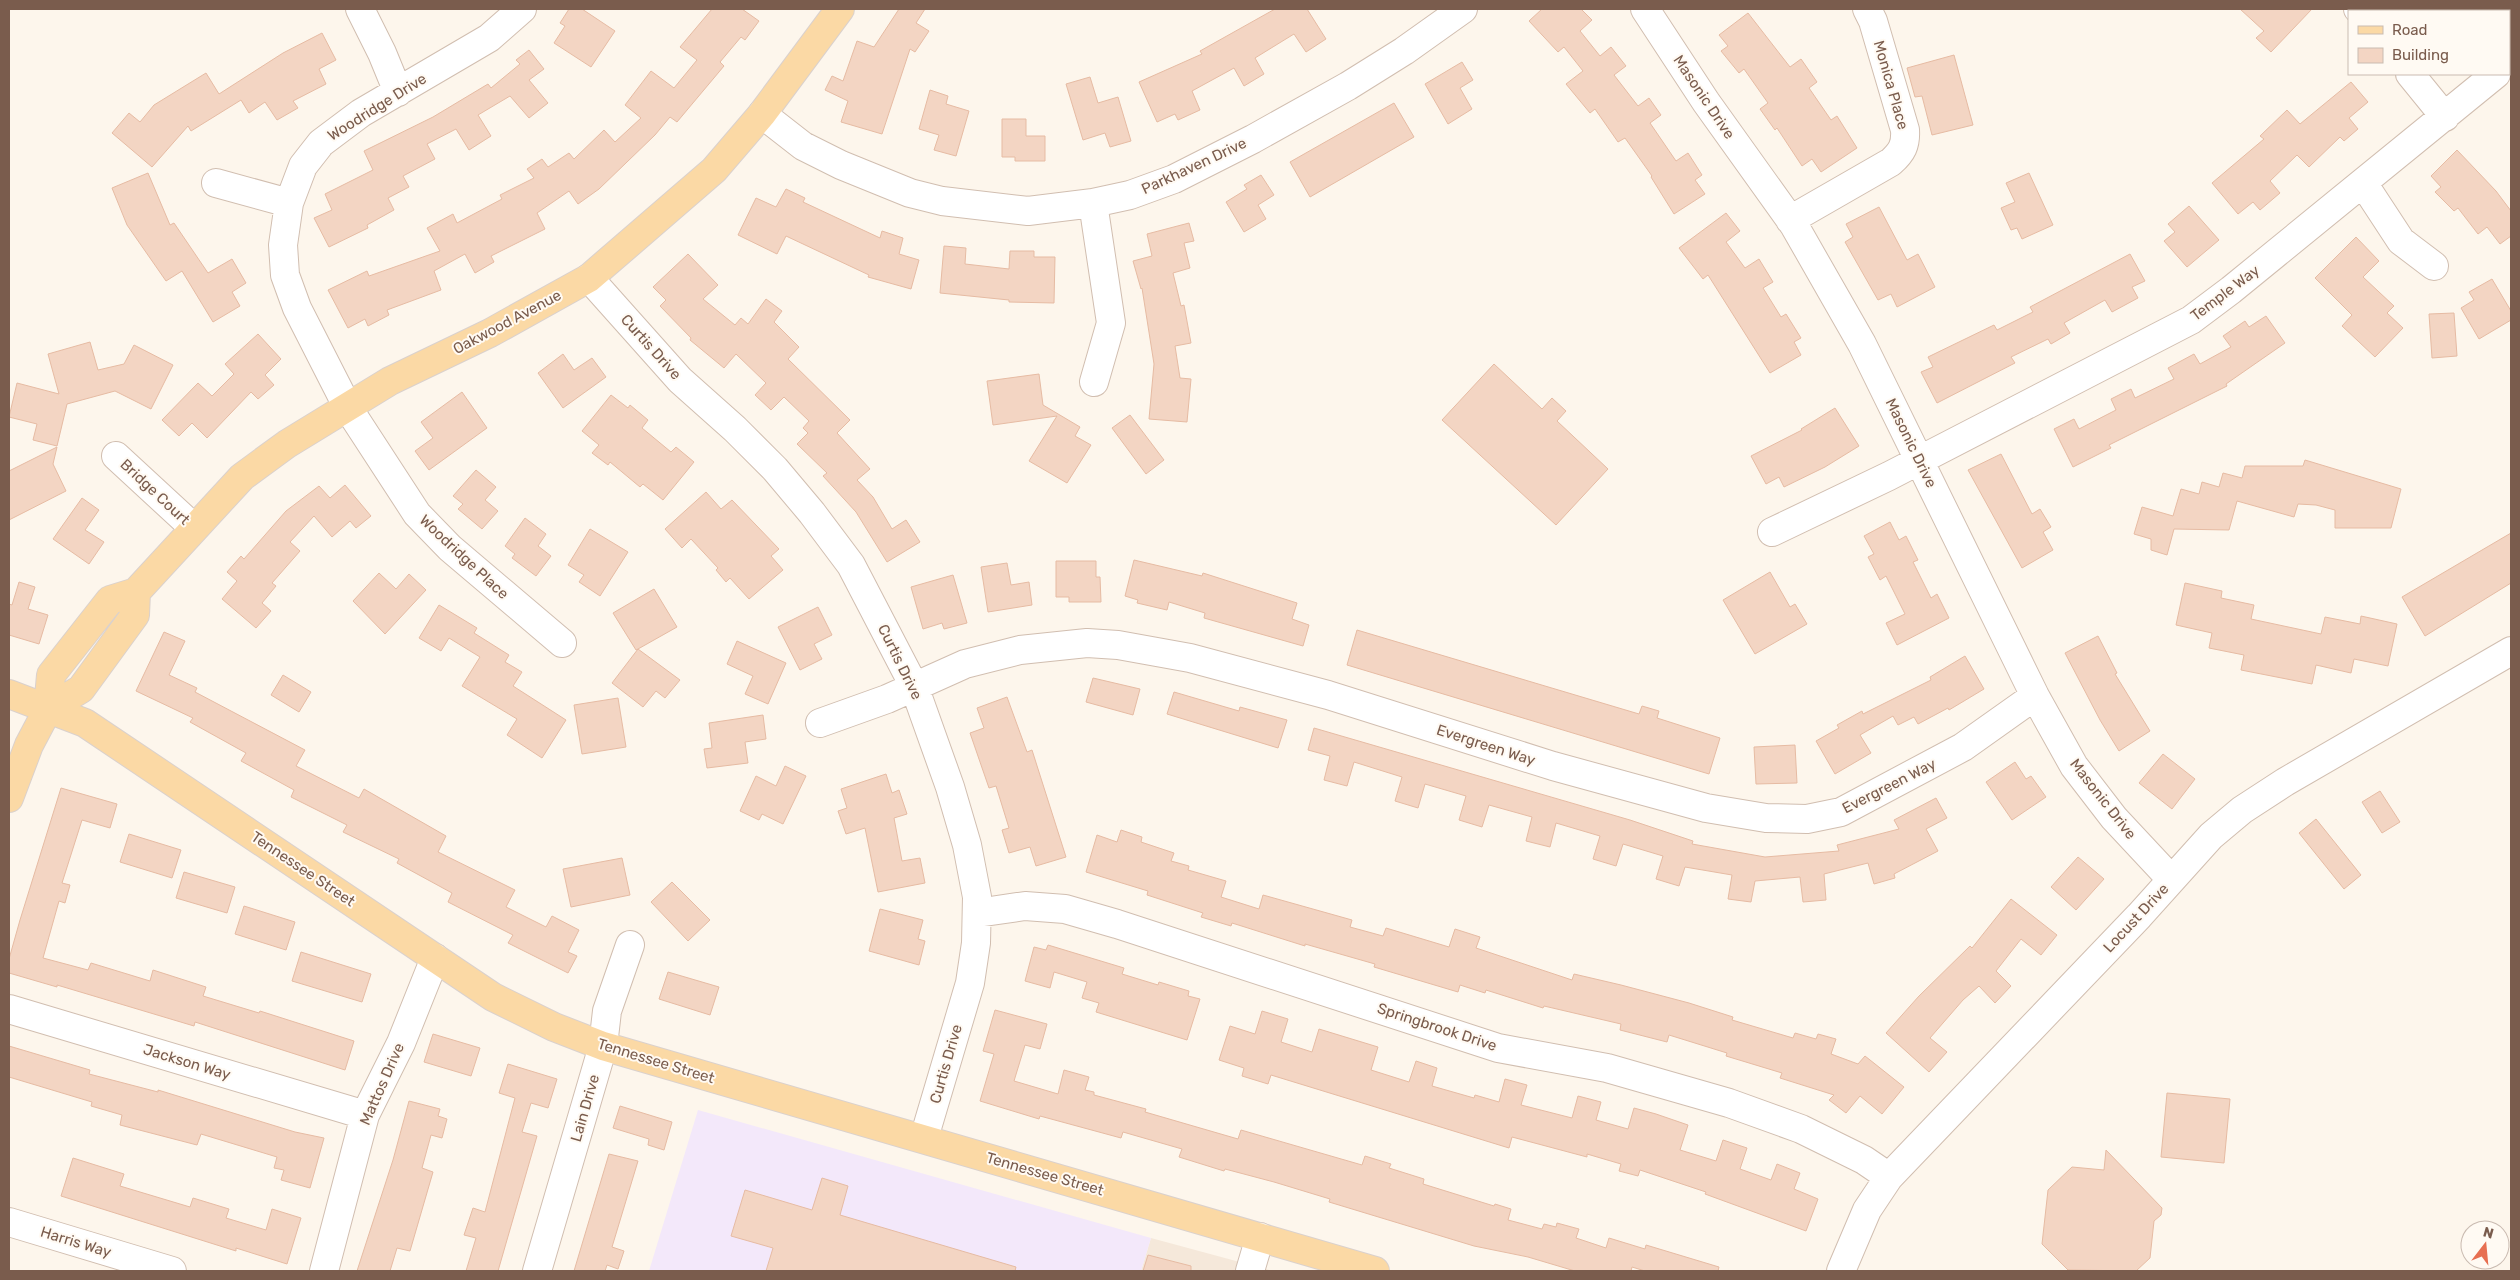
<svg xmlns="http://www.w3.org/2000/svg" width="2520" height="1280" viewBox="0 0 2520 1280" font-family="Rubik,sans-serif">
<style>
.residential{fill:#f5e8da}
.education{fill:#f3e8fa}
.building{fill:#f3d5c3;stroke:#e6bba3}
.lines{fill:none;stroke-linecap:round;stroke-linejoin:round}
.minor-casing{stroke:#d1beb0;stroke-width:30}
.major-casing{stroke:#dad1cd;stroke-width:30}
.minor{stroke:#fff;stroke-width:28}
.major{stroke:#fbd9a5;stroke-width:28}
.labels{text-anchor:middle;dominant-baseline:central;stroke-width:4;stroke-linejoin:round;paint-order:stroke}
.street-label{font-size:15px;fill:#7a5c4d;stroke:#fffaf3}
</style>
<rect width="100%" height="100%" fill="#fdf6ec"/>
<path class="residential" d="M1151,1238L1273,1271H1141Z"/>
<path class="education" d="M698,1110L1151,1238L1141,1271H649Z"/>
<path class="building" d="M569,9H582L615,31L591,67L554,43L565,26L560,23Z
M712,9H742L759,21L745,40L741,37L720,62L724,66L677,122L670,117L655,135L599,189L578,204L569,191L537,213L545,229L491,256L494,262L475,273L465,254L434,271L441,290L387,310L389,315L368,326L365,319L348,328L328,290L367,271L369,276L440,251L427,228L453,214L457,223L502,199L500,195L534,178L527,169L542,159L548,167L569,153L574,159L604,130L615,142L641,118L625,105L651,71L674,88L697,60L680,47Z
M899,9H925L916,23L929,31L915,52L910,49L882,134L841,122L848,101L825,90L832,76L843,81L857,41L874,47Z
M1275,9H1307L1326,39L1306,52L1294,34L1255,58L1264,74L1244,86L1234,68L1192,91L1200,110L1178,120L1175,114L1157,122L1139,82L1202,54L1200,51Z
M1542,9H1581L1592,20L1580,31L1600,56L1611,47L1626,66L1614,75L1638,106L1649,98L1661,115L1650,123L1676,161L1688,153L1702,175L1695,180L1705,194L1674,214L1651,177L1652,176L1625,138L1618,142L1595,109L1590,113L1566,84L1583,71L1564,47L1558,52L1529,21Z
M2240,9H2312L2271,52L2256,38L2264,31Z
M1748,13L1790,67L1801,59L1817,82L1809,88L1831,120L1837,116L1857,148L1821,172L1812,159L1802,166L1777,128L1775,130L1760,109L1768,103L1744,69L1739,73L1721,51L1728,46L1719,35Z
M322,33L336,60L319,69L326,84L293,101L298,108L277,120L265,102L249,113L241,100L191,131L188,126L152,167L112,133L129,113L140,122L154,105L206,73L219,94L283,53Z
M529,50L544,69L529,80L548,103L529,118L510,96L478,115L491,136L469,150L456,129L427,144L435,159L403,176L409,187L388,198L394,210L367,225L368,228L329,247L314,218L332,210L325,194L373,170L364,151L433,117L488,84L491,88L520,64L516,60Z
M1954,55L1973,125L1932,135L1922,96L1915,97L1907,68Z
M1462,62L1473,80L1460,88L1472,109L1448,124L1425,84Z
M1090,77L1098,103L1118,97L1131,141L1110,147L1105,133L1083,140L1066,84Z
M2351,82L2368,102L2349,118L2358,129L2344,141L2340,137L2309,167L2297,155L2270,181L2280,193L2260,210L2253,202L2238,214L2212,183L2264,139L2260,136L2287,110L2300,124Z
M930,90L948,96L946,104L969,111L956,156L934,150L939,135L919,129Z
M1394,103L1414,137L1310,197L1290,162Z
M1002,119H1026V136H1045V161H1015V157H1002Z
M2457,150L2496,191L2511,211V236L2500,244L2487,227L2478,234L2458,208L2454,211L2435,192L2441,187L2431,176Z
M148,173L170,225L174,223L208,273L232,259L246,283L232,292L240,306L213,322L182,271L166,281L127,225L112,188Z
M2029,173L2053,225L2022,239L2017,228L2011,230L2001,208L2015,202L2006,183Z
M1261,175L1274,195L1258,205L1266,219L1244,232L1226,202L1247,189L1244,185Z
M786,189L805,198L803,202L880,238L882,231L903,238L899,254L919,260L911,289L868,277L869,275L786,236L777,254L738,235L756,198L776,207Z
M2189,206L2219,240L2187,267L2164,241L2175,232L2168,224Z
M1879,207L1907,260L1918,254L1935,287L1897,307L1891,294L1878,300L1845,242L1853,237L1846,224Z
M1726,213L1740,231L1726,242L1745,268L1759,259L1773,282L1763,288L1781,317L1786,314L1801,338L1794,342L1801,355L1770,373L1708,275L1703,279L1679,248Z
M1189,223L1194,241L1184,243L1190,268L1173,273L1181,306L1184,305L1191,343L1175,346L1180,378L1191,379L1187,422L1149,419L1154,364L1142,288L1141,289L1133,261L1152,256L1147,234Z
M2356,237L2379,261L2363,277L2394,306L2387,313L2403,328L2375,357L2342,326L2352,315L2315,278Z
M944,246L966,248L965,264L1009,269L1010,251H1034V257H1055L1054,303L1009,302V300L940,293Z
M688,254L718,285L703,299L735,325L741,318L748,324L766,299L782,311L774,322L799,347L788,359L850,420L837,433L870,469L857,480L873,497L892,529L906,520L920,542L887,562L856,512L823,476L827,473L797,444L808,433L803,428L809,421L784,397L771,410L755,395L766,383L736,354L724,368L690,340L691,338L660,306L666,300L653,287Z
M2130,254L2145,281L2132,287L2138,298L2112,312L2105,300L2064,323L2070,333L2051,344L2048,339L2011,357L2015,363L1937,403L1921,372L1933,367L1928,357L1994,325L1997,330L2033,312L2030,307Z
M2492,279L2511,311V320L2479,339L2461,308L2474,300L2469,292Z
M2454,313L2457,356L2432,358L2429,314Z
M2266,316L2285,343L2226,384L2227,386L2109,445L2111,448L2073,467L2054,429L2074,419L2079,429L2116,410L2111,399L2131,389L2135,398L2174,379L2168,368L2194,354L2200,364L2231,347L2223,336L2245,321L2249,327Z
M258,334L281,359L265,375L274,385L258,399L251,392L207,438L192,423L179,436L162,420L198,383L212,396L234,374L225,364Z
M90,342L98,370L124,364L134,345L173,365L151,409L115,391L67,404L57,446L33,440L37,424L9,417L17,383L59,394L48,354Z
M563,354L574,370L592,358L606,377L563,408L538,373Z
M1494,364L1542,409L1552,398L1566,411L1557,421L1608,469L1556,525L1442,420Z
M1039,374L1043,405L1080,427L1075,436L1091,445L1067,483L1029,461L1057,416L993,425L987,381Z
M462,392L487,428L429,470L415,451L433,438L421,422Z
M611,395L628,408L630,405L648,420L642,428L671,452L676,447L694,462L663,500L643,484L640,487L610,462L608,465L592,453L599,445L582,431Z
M1835,408L1859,446L1825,467L1784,487L1779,477L1766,484L1751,456L1802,430L1801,429Z
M1130,415L1164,460L1146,474L1112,428Z
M57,447L53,464L66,491L9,520V471Z
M2001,454L2032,514L2040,509L2051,527L2043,532L2053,550L2022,568L1968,470Z
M2305,460L2401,489L2391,528H2335V510L2316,505L2298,504L2294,517L2237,501L2229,530L2174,529L2167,555L2151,550V539L2134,534L2142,507L2173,516L2181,489L2199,494L2202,482L2219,487L2223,473L2242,478L2245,466H2303Z
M476,470L496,487L485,500L498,511L482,529L458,509L463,504L453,496Z
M345,485L371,516L356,528L350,521L332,537L314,516L290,542L300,551L272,583L276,586L262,603L271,611L256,628L222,599L237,581L227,572L241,556L244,559L286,511L319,486L330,498Z
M706,492L721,509L732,500L779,549L771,556L783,570L749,599L730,578L726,582L716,570L718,568L691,539L682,548L665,529Z
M82,498L99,510L85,530L104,542L89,564L53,539Z
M525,518L546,534L538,546L551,556L536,576L512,558L515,554L505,546Z
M1890,522L1899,540L1906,536L1918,560L1913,562L1931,598L1937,594L1949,618L1897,645L1886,623L1905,614L1886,576L1880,580L1868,557L1874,554L1864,536Z
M590,529L628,552L600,596L579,582L584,575L568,565Z
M2511,533V583L2425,636L2402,597Z
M1134,560L1202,576L1203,573L1297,603L1292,619L1309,625L1303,646L1204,618L1205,613L1169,602L1167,610L1137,603L1138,600L1125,596Z
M1056,561H1096V577H1100L1101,602H1069V597H1056Z
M1007,563L1011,585L1029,582L1032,605L988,612L981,567Z
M1770,572L1790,607L1795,604L1807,624L1755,654L1723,600Z
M379,573L396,589L409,574L426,590L385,634L353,601Z
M953,575L967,623L944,629L942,623L923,629L911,587Z
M19,582L35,587L28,609L48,615L39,644L9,635V604L12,605Z
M2185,583L2222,591L2221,598L2254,605L2251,619L2321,634L2325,617L2360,624L2361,616L2397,624L2388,666L2354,659L2351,673L2316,665L2312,684L2241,670L2244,655L2209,648L2212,633L2176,625Z
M654,589L677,627L638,649L680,680L665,698L656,691L643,707L612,683L638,649L636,650L613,613Z
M439,605L477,628L474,633L509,655L505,662L522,672L513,686L566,720L542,758L507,735L517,719L462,686L480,657L449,638L441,651L419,638Z
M818,607L832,635L814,644L822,659L800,670L778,627Z
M1357,630L1639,714L1642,706L1659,711L1657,718L1720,738L1709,774L1347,665Z
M164,632L185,641L169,675L197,688L195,692L305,750L296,766L359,798L364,789L446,836L438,852L515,890L506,907L546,927L552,916L579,930L568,952L577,956L568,973L508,943L513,935L448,902L452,893L397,863L399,859L343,832L347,825L291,797L294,790L241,761L246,753L190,722L193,718L136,691Z
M2098,636L2117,673L2115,674L2150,731L2119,751L2100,720L2065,653Z
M737,641L786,663L768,704L745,694L753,676L727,664Z
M1965,656L1984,689L1949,710L1948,708L1918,724L1914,717L1898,725L1893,716L1860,735L1871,753L1835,774L1816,741L1839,728L1837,725L1862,711L1863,714L1931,680L1930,677Z
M283,675L311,692L299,712L271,695Z
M1093,678L1140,689L1133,715L1086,702Z
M1174,692L1239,711L1240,707L1287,720L1278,748L1167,714Z
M1007,697L1027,752L1032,750L1066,857L1036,866L1030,847L1009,853L1002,830L1009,828L996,786L989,788L970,733L984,728L977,708Z
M618,698L626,747L582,754L574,705Z
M763,715L766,739L745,742L748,763L707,768L704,749L712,748L709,723Z
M1314,728L1630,820L1693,841L1692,844L1765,857L1839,851L1837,845L1899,829L1894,820L1936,798L1947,818L1926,829L1938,851L1894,874L1895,878L1874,884L1868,863L1824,874L1826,900L1803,902L1800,877L1755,881L1751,902L1728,899L1732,875L1685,867L1679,886L1656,879L1663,856L1623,844L1616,866L1593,859L1600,836L1556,823L1550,847L1526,841L1532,817L1489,805L1482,827L1459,820L1466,796L1425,784L1418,808L1395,801L1402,777L1354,762L1347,786L1324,780L1330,756L1308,750Z
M1795,745L1797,783L1756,784L1754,747Z
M2163,754L2195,779L2172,809L2139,783Z
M2015,762L2026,779L2031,776L2046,797L2012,820L1986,782Z
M785,766L806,776L783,824L762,814L759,820L740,811L756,776L776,786Z
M886,774L892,793L899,790L907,814L894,818L902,861L920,858L925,883L878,892L865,828L846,834L838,811L847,808L841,789Z
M61,788L117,804L110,828L82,820L62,883L70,885L65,903L59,901L43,958L88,970L91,963L150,981L153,970L206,987L203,996L259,1013L260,1011L354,1041L345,1070L195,1022L194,1026L57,985V987L9,973V959L20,920Z
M2380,791L2400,822L2382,833L2362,802Z
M2316,819L2361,875L2344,889L2299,833Z
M1121,830L1142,837L1141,842L1174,853L1171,861L1189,866L1188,870L1226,881L1221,897L1259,909L1263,895L1352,920L1350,927L1383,936L1386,928L1449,947L1455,929L1480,937L1476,948L1572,980L1574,974L1621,985L1689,1003L1733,1017L1732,1020L1793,1038L1795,1033L1816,1039L1818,1034L1836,1039L1831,1054L1858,1064L1865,1056L1904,1087L1882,1114L1860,1096L1846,1113L1829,1100L1834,1095L1780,1078L1782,1073L1726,1056L1727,1053L1669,1035L1667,1042L1620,1030L1621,1024L1544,1006L1543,1008L1486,990L1485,993L1460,985L1458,992L1374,967L1375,964L1305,944V946L1232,923L1231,926L1201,917L1203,913L1147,895L1148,891L1086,872L1097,835L1117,842Z
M129,834L181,850L172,878L120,862Z
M2078,857L2104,879L2076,910L2051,887Z
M622,858L630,895L571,907L563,869Z
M184,872L235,887L227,913L176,898Z
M672,882L710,920L688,941L651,902Z
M2011,899L2057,935L2041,955L2021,939L1996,971L2011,986L1995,1003L1979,986L1963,1000L1930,1038L1947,1052L1929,1072L1886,1033L1919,996L1970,946L1972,948Z
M244,906L295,922L286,950L235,934Z
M880,909L923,920L918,939L925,941L919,965L869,951Z
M1048,945L1124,968L1122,974L1158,985L1159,982L1189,991L1188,996L1200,999L1187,1040L1096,1012L1099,1003L1082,998L1087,982L1054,972L1050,988L1025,981L1034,947L1046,950Z
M301,952L371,974L362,1002L292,981Z
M668,972L719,987L710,1015L659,999Z
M995,1010L1047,1024L1040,1049L1025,1045L1014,1081L1058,1094L1064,1070L1089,1077L1085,1090L1094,1092V1095L1146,1109L1145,1112L1238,1139L1241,1130L1362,1165L1365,1156L1391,1164L1389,1168L1424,1179L1423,1184L1494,1206L1495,1204L1511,1209L1508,1220L1542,1229L1544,1224L1556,1227L1557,1223L1579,1229L1576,1238L1606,1248L1609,1238L1645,1249L1646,1245L1719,1267L1718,1271H1645L1632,1267L1631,1271H1575L1528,1257L1474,1246L1329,1202L1330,1199L1274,1182L1225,1169L1224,1171L1179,1157L1182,1149L1123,1132L1121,1138L1040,1116L1039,1119L980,1101L994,1054L983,1051Z
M1262,1011L1288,1019L1281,1042L1312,1052L1319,1029L1378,1047L1371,1070L1409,1082L1416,1061L1437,1068L1432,1086L1474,1098L1475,1095L1499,1102L1505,1079L1527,1085L1521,1105L1572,1118L1578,1096L1601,1102L1596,1120L1628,1129L1634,1108L1656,1114L1688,1125L1680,1150L1716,1161L1723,1140L1747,1148L1740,1169L1771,1180L1777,1164L1800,1173L1794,1189L1818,1199L1806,1231L1705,1194L1706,1192L1640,1170L1638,1176L1619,1171L1621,1164L1587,1154V1157L1512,1137L1509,1148L1271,1075L1268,1084L1242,1076L1244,1068L1219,1060L1230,1026L1255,1034Z
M433,1034L480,1048L471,1076L424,1062Z
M9,1046L90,1070L89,1074L158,1092V1090L295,1132L324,1138L310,1188L281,1180L284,1170L274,1168L277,1157L201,1134L197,1145L120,1125L122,1115L91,1106L92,1102L9,1077Z
M508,1064L557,1079L548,1108L531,1103L522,1132L537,1136L498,1271H466L476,1238L464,1235L473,1208L485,1212L515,1098L499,1093Z
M2167,1093L2230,1099L2224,1163L2161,1157Z
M409,1101L440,1109L438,1116L447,1119L442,1138L431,1135L422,1168L433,1172L410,1251L397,1248L390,1271H357L393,1160Z
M620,1106L672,1122L664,1150L648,1145L649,1139L613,1128Z
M2106,1150L2162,1208L2161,1215L2154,1221L2150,1258L2136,1271L2068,1270L2042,1244L2048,1190L2072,1167L2104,1170Z
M609,1154L638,1161L612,1247L624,1251L618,1269L607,1265L605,1271H574Z
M73,1158L124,1174L120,1186L190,1207L193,1198L229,1209L226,1218L266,1230L272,1209L301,1218L287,1264L236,1248V1251L61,1196Z
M822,1178L848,1186L840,1215L1016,1267L1015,1271H766L773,1248L731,1236L745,1190L812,1210Z
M1148,1255L1191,1266V1271H1143Z"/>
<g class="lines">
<defs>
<path id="minor" d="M360,9L382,53L398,92
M522,9L489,38L361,113L321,143L303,166L289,203L283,245L285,275L297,308L348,408L417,514L450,548L562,643
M1645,9L1706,102L1794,225L1862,344L2035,696L2074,766L2114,818L2171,879
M2358,9L2360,11
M2410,74L2445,117
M762,114L803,146L841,165L910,193L942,201L1028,211L1093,203L1130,195L1174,179L1253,139L1348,86L1404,51L1463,9
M216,183L289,203
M2363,183L2401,241L2434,266
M1093,203L1111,323L1094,382
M1790,220L1891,162C1902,152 1906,145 1905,130L1873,21L1867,9
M589,278L680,380L735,429L775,469L812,513L851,565L914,686L950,787L967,845L977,897L976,943L970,983L924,1138
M116,456L194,528
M1772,532L1889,476L2191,320L2231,290L2496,74
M820,723L887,699L965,664L1020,650L1087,643L1118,645L1190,658L1328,695L1553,766L1706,808L1766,818L1807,819L1841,812L1963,747L2035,696
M977,913L1025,906L1065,909L1117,924L1498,1048L1607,1068L1729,1103L1801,1129L1864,1160L1889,1177
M9,1009L365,1115
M9,1222L172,1271
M324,1271L365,1115L401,1043L435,958
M537,1271L603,1046L607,1011L630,945
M1250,1271L1260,1237
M1841,1271L1867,1210L1889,1177L2139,916L2211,836L2242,810L2285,782L2511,651"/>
<path id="major" d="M9,694L85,723L493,997L554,1027L603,1046L1375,1271
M48,709L81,689L135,615L136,592
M9,798L29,745L48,709L51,675L110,600L136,592L242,477L287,444L390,381L490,333L589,278L714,170L762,114L840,9"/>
</defs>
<use href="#minor" class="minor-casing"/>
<use href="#major" class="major-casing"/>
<use href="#minor" class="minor"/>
<use href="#major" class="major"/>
</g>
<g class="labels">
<g class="street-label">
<text transform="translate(1891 85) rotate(74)">Monica Place</text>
<text transform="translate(1704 97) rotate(56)">Masonic Drive</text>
<text transform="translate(377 107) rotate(-32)">Woodridge Drive</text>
<text transform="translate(1194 166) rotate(-25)">Parkhaven Drive</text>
<text transform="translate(2225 293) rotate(-37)">Temple Way</text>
<text transform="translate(507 322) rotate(-28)">Oakwood Avenue</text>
<text transform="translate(651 347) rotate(48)">Curtis Drive</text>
<text transform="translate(1911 443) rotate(64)">Masonic Drive</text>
<text transform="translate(155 492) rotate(43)">Bridge Court</text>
<text transform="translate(464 557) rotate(43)">Woodridge Place</text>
<text transform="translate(900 662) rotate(64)">Curtis Drive</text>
<text transform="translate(1486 745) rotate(18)">Evergreen Way</text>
<text transform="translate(1889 786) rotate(-27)">Evergreen Way</text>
<text transform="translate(2103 799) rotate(52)">Masonic Drive</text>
<text transform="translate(303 869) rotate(34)">Tennessee Street</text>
<text transform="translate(2136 918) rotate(-47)">Locust Drive</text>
<text transform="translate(1437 1027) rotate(18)">Springbrook Drive</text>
<text transform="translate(656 1061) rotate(17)">Tennessee Street</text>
<text transform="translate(187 1062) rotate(17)">Jackson Way</text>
<text transform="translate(946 1064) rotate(-74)">Curtis Drive</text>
<text transform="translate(382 1084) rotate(-66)">Mattos Drive</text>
<text transform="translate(585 1108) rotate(-74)">Lain Drive</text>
<text transform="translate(1045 1174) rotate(16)">Tennessee Street</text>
<text transform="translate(76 1242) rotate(17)">Harris Way</text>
</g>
</g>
<rect width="2520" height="1280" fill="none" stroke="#7a5c4d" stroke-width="20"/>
<rect x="2348" y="10" width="162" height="65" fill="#fffaf3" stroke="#cabbb1"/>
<rect x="2358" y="26" width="25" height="8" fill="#fbd9a5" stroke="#cabbb1"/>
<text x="2392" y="35" font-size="15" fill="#7a5c4d">Road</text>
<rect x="2358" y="48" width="25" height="15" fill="#f3d5c3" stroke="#cabbb1"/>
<text x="2392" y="60" font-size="15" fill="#7a5c4d">Building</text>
<g transform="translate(2485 1245) rotate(16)"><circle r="24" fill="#fffaf3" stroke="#cabbb1"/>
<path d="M0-4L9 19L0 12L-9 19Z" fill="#e76f51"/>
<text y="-8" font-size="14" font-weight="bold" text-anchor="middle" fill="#7a5c4d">N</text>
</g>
</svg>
